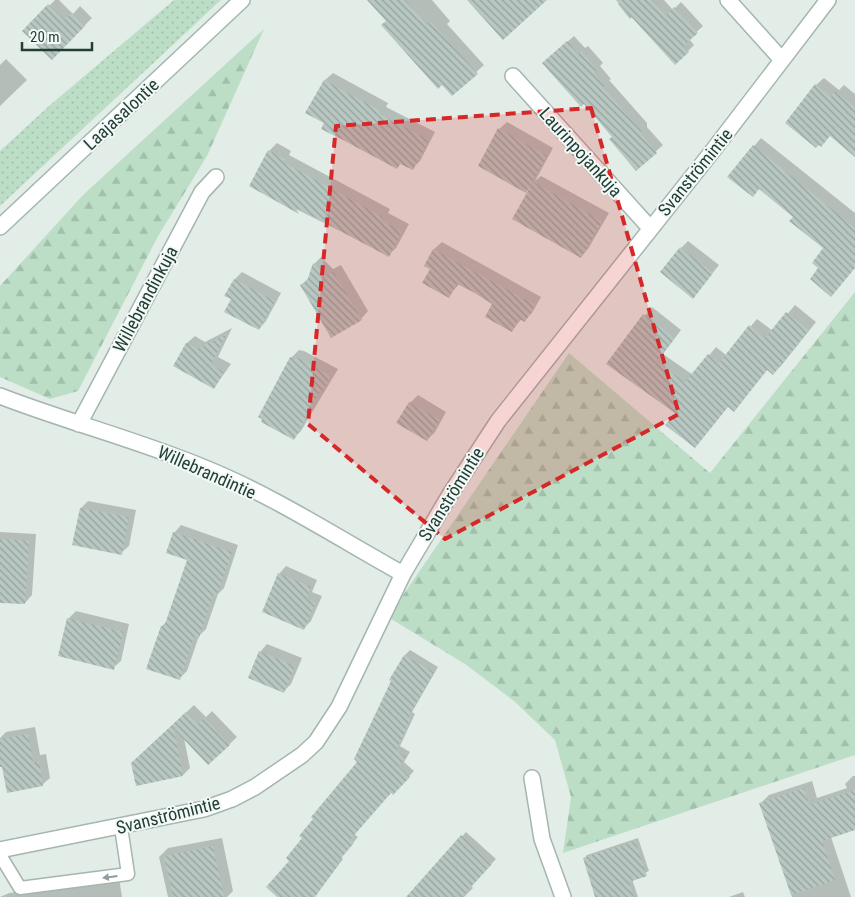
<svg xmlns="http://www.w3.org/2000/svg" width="855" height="897" viewBox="0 0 855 897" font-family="'Roboto Condensed',sans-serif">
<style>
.grass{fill:url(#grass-dots)}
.forest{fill:url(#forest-firs)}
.shadow{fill:#0003}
.building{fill:url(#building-back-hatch)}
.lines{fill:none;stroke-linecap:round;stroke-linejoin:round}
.service-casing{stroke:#a5b5af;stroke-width:15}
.minor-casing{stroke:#a5b5af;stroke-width:18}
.secondary-casing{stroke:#a1b8b1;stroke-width:18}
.service{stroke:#fff;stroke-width:12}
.minor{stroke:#fff;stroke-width:15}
.secondary{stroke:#fff;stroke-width:15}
.oneway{fill:#909e9b}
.marked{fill:#d62828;fill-opacity:0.2;stroke:#d62828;stroke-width:4;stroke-dasharray:10 6;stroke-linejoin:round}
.labels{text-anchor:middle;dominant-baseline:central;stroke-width:4;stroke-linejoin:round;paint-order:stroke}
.street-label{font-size:18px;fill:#223e37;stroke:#f3f9f6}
</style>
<defs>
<pattern id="grass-dots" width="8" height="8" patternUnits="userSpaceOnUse" patternTransform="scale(1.25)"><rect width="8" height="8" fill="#bcdec6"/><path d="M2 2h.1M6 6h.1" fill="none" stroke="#a1c0ab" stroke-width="1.8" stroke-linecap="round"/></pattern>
<pattern id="forest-firs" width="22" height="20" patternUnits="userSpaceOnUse" patternTransform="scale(1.25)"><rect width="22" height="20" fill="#bcdec6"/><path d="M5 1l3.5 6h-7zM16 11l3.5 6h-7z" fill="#a1c0ab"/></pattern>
<pattern id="building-back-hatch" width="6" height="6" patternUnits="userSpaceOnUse" patternTransform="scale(1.25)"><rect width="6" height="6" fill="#b8c7c2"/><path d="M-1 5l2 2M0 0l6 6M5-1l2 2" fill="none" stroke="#95a39e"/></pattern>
</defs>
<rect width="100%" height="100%" fill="#e3ede8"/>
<path class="grass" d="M174,0H221L0,206V151L49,106Z"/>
<path class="forest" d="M264,29L207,156L157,238L78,391L50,399L0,377V286L83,195Z
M855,292V755L563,853L571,797L555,740L514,701L465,664L388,617L569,353L710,473Z"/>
<path class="shadow" d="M55,0H59L73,14L80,6L92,18L52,58L24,31Z
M377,0H432L450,21L447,24L484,65L452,94Z
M622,0H664L673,10L681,2L703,26L689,39L694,45L688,51L633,16L630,19L618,4Z
M574,36L585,48L588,46L603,63L600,66L611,79L609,80L647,123V127L663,145L636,169L613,136L550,57Z
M6,59L27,80L0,106V65Z
M333,73L388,103L386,107L435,132L420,161L412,169L401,163L397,168L306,112L325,80Z
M824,78L839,90L844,85L855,94V156L816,85Z
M507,122L553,148L535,181L541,176L609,213L588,249L581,257L532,186L526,191L499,129Z
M761,138L855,213V267L831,295L820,268L825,248L795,216L760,188L753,195L729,176Z
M277,143L291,151L289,155L390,209L388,213L409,224L396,248L388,255L250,186L269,151Z
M688,241L719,265L700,289L681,248Z
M442,242L541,297L532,313L525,320L522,318L512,331L494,303L459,284L449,296L431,269L426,265L434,249Z
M321,257L333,269L341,265L368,311L361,319L301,285L309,278L314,264Z
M242,272L281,293L266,321L259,329L233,299L235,279Z
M795,305L816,322L781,366L773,373L768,369L741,402L677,413L607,363L652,307L681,330L663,354L693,375L716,347L726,355L757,319L773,331Z
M232,328L218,357L231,364L214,388L175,365L187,343L195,336L205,342Z
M299,350L304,351L338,369L301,431L294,438L291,358Z
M418,395L446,412L435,432L427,440L398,423L410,403Z
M88,501L136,510L129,546L121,553L81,508Z
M181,525L238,545L224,588L218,594L206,629L199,636L187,671L179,679L162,626L168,620L189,559L174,533Z
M0,532L36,534L32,595L25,603L0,601Z
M286,566L317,580L312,592L322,596L311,621L303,629L279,574Z
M76,611L129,624L121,661L113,668L68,619Z
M267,644L302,658L291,684L284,691L260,652Z
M410,650L438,667L412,712L415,714L400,746L410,752L404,762L414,771L393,793L391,791L354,834L358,837L341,857L343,859L314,897H279L291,860L359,762L405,655Z
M194,705L206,717L212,711L237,737L209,764L184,738L190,768L183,775L140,756Z
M35,727L40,755L46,754L50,778L42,785L3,766H0V738L6,732Z
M853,776H855V829L831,837L851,897H792L761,803L769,795L812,781L817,798L847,788L845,784Z
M466,832L496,859L471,886L473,888L464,897H409Z
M222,838L233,891L227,897H168L159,857L168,848Z
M638,838L649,871L632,879L638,897H597L584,859L587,855Z
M119,878L122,897H0L9,893Z
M743,892L745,897H729Z"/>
<path class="building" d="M367,0H405L426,24L430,21L478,74L452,96L442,85L438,89L381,25L386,21Z
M467,0H547L503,40Z
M616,0H652L666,15L674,7L698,33L683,46L689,52L675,65Z
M48,4L65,20L72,13L85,26L52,60L22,31Z
M567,41L578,54L581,51L597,70L594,73L605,86L603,88L641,130V134L657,153L636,171L609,139L612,137L584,104L581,107L542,63Z
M324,80L381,111L379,114L429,140L413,170L400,164L397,169L343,140L321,129L324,123L305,113Z
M815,84L831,97L835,91L855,107V157L830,136L821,147L819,145L816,148L785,123Z
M498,128L547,156L526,193L478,166Z
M753,145L855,228V268L831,297L810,279L818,268L812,263L823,248L789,221L793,217L759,189L753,197L727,177Z
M268,150L285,159L283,162L383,217L381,220L402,232L389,257L303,211L296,208L299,214L249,186Z
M533,182L602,221L581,258L512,219Z
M680,247L713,273L693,299L660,272Z
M433,249L535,305L525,322L519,319L512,332L485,317L492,304L473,292L457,284L449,298L422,283L430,269L424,266Z
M313,263L325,276L333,271L362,320L331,338L300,285L307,281Z
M234,279L275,301L259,330L224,312L231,299L224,296Z
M786,312L809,330L773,375L767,370L734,412L728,407L695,448L665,425L675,413L606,364L643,314L675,338L656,362L685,382L708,354L719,363L749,325L765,338Z
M227,334L211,364L224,372L214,389L173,366L186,343L197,349Z
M290,357L295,359L296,357L331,376L323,392L320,391L294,440L261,422L262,419L258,417Z
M409,402L440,420L427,441L396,423Z
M80,508L129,517L122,555L72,545Z
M173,532L232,552L216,597L213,595L199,638L194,637L180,680L146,669L161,626L164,627L187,560L166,553Z
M0,539L29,541L25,604L0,603Z
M278,573L311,587L306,599L315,603L304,630L262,612Z
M67,618L123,632L114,670L58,656Z
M259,651L295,666L284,693L248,678Z
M404,655L434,672L408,718L411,719L396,751L406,757L399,767L410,777L393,795L391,793L350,840L354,843L337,863L339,864L315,897H277L266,887L289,861L286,858L302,838L299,836L313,819L311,817L357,762L354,759L391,681L389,680Z
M186,712L198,724L204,718L230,745L208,765L174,729L183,776L136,786L131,763Z
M28,734L33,762L39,761L43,786L7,793L2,767H0V739Z
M804,788L809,805L855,790V830L822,841L835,880L791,895L759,803Z
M461,835L492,864L462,897H406Z
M635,841L647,876L629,882L634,897H595L583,858Z
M213,846L224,897H173L164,856Z"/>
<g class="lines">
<defs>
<path id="service" d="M0,855L20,888L128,874L121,827"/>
<path id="minor" d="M728,0L782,60
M513,76L650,228
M0,396C67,422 138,440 205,468C274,496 338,538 403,574
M79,424L202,192L216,177
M532,778L542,839L563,897
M0,850L204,809L232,799L255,787L302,755L316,742L339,707L403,574L449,496L498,421L711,153L828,0"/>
<path id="secondary" d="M0,227L242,0"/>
</defs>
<use href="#service" class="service-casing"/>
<use href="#minor" class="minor-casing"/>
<use href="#secondary" class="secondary-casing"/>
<use href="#service" class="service"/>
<use href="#minor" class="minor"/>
<use href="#secondary" class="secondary"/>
</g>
<defs><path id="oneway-solid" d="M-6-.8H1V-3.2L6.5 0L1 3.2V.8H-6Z" transform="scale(1.25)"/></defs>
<use class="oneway" href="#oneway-solid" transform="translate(110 877) rotate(173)"/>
<path class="marked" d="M591,108L679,414L445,539L308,424L336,126Z"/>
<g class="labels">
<g class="street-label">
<text transform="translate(121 114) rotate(-43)">Laajasalontie</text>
<text transform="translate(581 152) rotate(48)">Laurinpojankuja</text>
<text transform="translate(695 172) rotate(-51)">Svanströmintie</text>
<text transform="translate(145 299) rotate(-62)">Willebrandinkuja</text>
<text transform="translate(207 472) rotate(24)">Willebrandintie</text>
<text transform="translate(451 494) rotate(-58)">Svanströmintie</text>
<text transform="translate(168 815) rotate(-14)">Svanströmintie</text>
</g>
</g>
<path d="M22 42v8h70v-8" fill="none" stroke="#223e37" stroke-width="2.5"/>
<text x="30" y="42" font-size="15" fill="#223e37" stroke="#f3f9f6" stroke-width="4" paint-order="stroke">20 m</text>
</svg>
